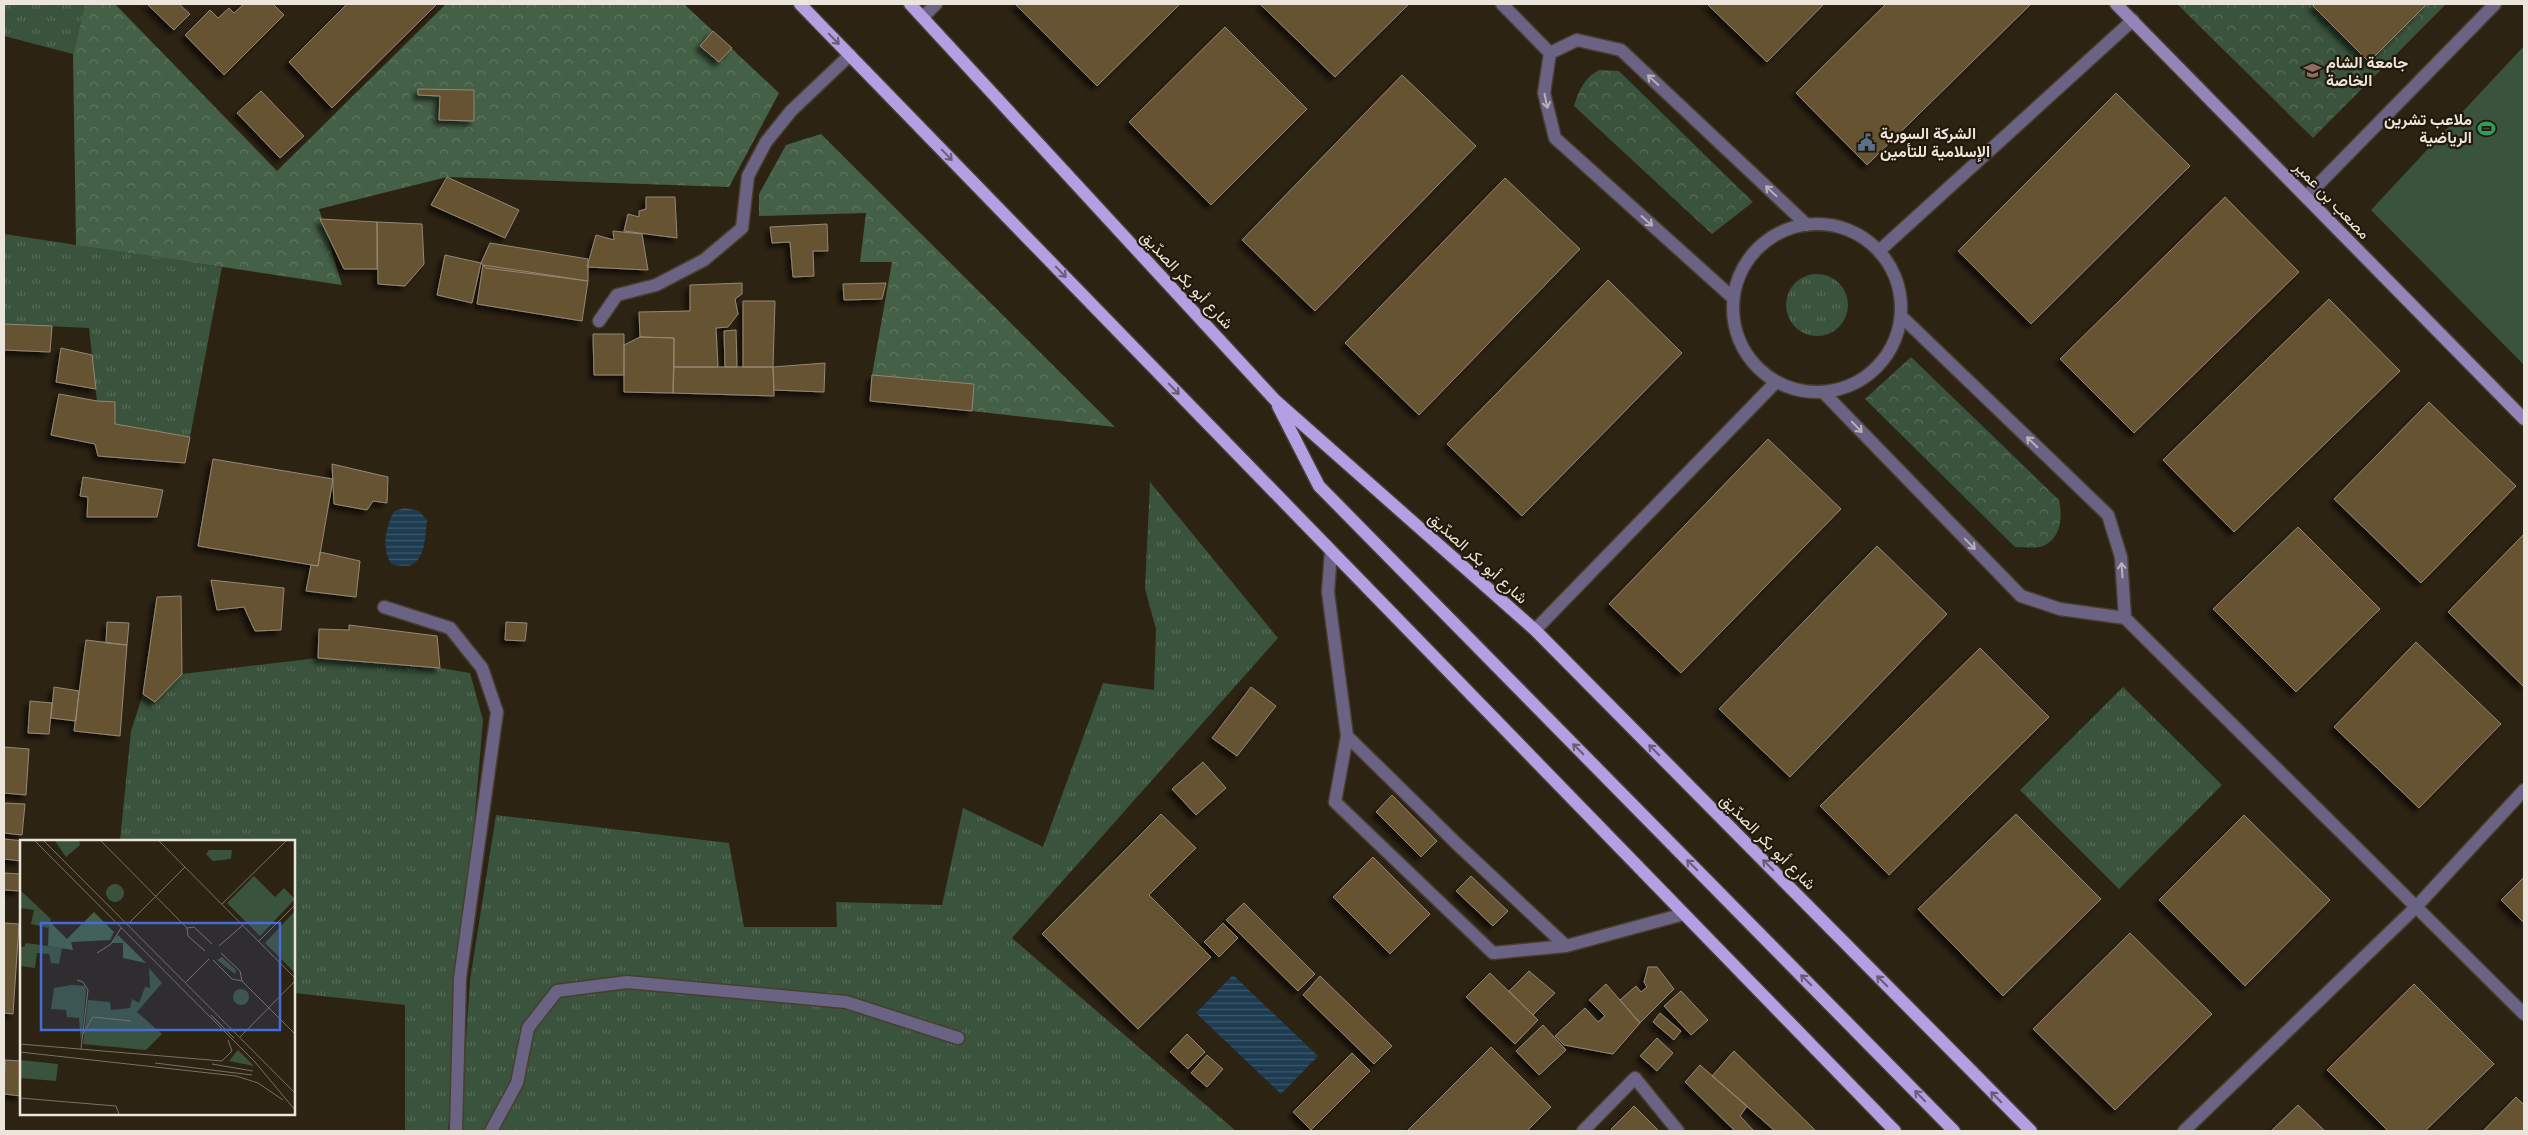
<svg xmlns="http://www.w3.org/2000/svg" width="2528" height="1135" viewBox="0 0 2528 1135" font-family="'Fira Sans',Vazirmatn,sans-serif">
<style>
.grass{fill:url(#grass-tufts)}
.forest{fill:url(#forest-crowns)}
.park{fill:url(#park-crowns)}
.pitch{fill:#3a533c}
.water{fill:url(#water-rules)}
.building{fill:#665232;stroke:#948875;filter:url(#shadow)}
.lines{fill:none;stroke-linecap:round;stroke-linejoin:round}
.service-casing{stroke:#483e2f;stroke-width:15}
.minor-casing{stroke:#483e2f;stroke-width:15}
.tertiary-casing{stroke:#483e2f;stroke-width:15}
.secondary-casing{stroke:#483e2f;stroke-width:15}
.primary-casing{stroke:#483e2f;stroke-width:15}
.service{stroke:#6b6383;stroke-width:12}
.minor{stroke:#6b6383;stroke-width:12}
.tertiary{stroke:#6b6383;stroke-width:12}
.secondary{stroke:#9485b9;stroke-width:12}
.primary{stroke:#b3a0e3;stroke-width:12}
.oneway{stroke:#6b5c76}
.oneway2{stroke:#b8b1b8}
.labels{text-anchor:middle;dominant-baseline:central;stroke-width:4.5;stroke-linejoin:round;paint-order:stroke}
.poi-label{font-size:16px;font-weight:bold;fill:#ece5db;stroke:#23190a;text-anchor:start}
.street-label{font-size:16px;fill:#ece5db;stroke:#23190a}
.inset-road{fill:none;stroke:#797163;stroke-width:1}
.view{fill:#466cd9;fill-opacity:0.15;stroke:#466cd9;stroke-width:2.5}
.inset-edge{fill:none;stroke:#ece5db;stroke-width:2.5}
</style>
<defs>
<pattern id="grass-tufts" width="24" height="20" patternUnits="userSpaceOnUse" patternTransform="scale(1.25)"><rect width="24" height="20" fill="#3a533c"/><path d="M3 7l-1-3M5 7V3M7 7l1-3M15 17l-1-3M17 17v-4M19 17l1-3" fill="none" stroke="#576c58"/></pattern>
<pattern id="forest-crowns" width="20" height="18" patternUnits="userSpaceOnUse" patternTransform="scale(1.25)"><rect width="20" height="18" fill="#446046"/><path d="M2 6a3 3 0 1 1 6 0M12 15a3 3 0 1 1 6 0" fill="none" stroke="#5f7760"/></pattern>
<pattern id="park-crowns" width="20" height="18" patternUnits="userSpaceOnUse" patternTransform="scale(1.25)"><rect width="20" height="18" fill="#3a533c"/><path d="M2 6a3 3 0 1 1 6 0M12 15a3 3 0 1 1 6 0" fill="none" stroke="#576c58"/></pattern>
<pattern id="water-rules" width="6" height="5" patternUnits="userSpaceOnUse" patternTransform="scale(1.25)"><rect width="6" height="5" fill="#1d3c52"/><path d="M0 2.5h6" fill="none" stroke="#3e586a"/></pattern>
<filter id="shadow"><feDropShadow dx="-4.5" dy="4.5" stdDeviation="2.5" flood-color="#0009"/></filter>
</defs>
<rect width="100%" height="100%" fill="#2d2313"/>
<path class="grass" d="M4,4H85L73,54L4,36Z
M4,234L222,267L190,437L115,424L97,401L89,328L4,324Z
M1786 305a31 31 0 1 1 62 0a31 31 0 1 1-62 0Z
M1150,482L1278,638L1012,938L1236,1131H460L470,980L496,815L729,843L744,927H837L836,902L942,905L963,808L1043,847L1103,683L1154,690L1156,629L1145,589Z
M318,658L440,668L470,673L483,720L448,1131H405V1005L294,993V841H120L131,731L143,694L155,702L182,674Z
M2123,687L2222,785L2119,889L2020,790Z"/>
<path class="forest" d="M85,4H115L277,171L446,4H684L779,93L729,187L447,177L319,209L342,285L76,245L73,54Z
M821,134L1115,427L972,411L974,384L872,375L892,262H860L866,213L759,216V194L786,145Z"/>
<path class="park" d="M2177,4H2446L2313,138Z
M1599,70L1619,71L1753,202L1712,234L1574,106C1579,90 1584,78 1599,70Z
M1911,357L2059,500C2063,517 2061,541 2040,547C2032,548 2023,547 2015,547L1865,399Z"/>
<path class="pitch" d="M2524,46V365L2371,210Z"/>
<path class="water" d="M405,508L419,511L427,520C425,534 426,559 411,565C406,567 396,565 391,564C381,546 386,528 394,511Z
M1233,975L1318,1056L1281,1094L1196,1013Z"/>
<path class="building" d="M147,4H179L190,14L174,30Z
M244,4H273L284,15L224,75L185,35L210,10L218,18L229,8L234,13Z
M347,4H437L332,108L289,62Z
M1015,4H1180L1097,86Z
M1260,4H1409L1335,77Z
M1707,4H1824L1767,62Z
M1886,4H2031L1867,165L1796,93Z
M2315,4H2427L2369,62L2313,6Z
M1225,27L1307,109L1211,205L1129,122Z
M713,31L732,48L719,62L700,46Z
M1402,75L1476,146L1315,311L1242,240Z
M418,89L474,90V121L439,120L440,96L418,95Z
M261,91L304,136L280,158L237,113Z
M2116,93L2190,166L2031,324L1958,251Z
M447,177L519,210L505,238L431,205Z
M1505,178L1580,249L1419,415L1345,343Z
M646,197H675L677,238L624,231L628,214L639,217V211L646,209Z
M2225,197L2299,272L2134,433L2060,359Z
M320,219L377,222V269H344Z
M377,222L422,224L424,264L405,286L378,284Z
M827,224L828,251H813L814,276L793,277L790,242L772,243L770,227Z
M613,231L642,234L648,270L587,267L596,235L614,240Z
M490,243L588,259V281L486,268L481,263Z
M445,255L481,263L472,303L437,295Z
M483,265L588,281L582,321L477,304Z
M1608,280L1682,353L1522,516L1447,444Z
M742,283V294L735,299L738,314L728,327L716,328L718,367H674V338L640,337L639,312L690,311V285Z
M886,283L882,299L844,300L843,284Z
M2329,299L2400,371L2234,532L2163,460Z
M743,301H775L773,367H743Z
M4,324L52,326L50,352L4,350Z
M736,330L737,367H725L724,331Z
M593,334H624V375H594Z
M640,337L674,338L673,393L624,392V345Z
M61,348L92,355L96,389L56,382Z
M825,363L824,392L774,390L773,367Z
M674,367H773L774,396L673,393Z
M872,375L974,384L972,411L870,401Z
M59,394L97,401L115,402V424L190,437L185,463L98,456L95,444L51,435Z
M2429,402L2516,486L2421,583L2334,499Z
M1768,439L1841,509L1681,673L1609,604Z
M213,459L333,479L318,566L198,546Z
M332,464L388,477L387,503L373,501L367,510L334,504Z
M83,477L163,490L157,517H87L88,497L80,496Z
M2298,527L2380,609L2296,692L2213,609Z
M2524,534V687L2448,612Z
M1877,546L1947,614L1790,777L1719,709Z
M320,552L360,561L356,597L306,591L311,565L318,566Z
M211,580L284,588L281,630L255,631L244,607L217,610Z
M181,596L182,674L155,702L143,694L157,597Z
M107,622L129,623L127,645L106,643Z
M506,622L527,623L525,641L505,640Z
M349,625L437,636L440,668L318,658L319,629L349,630Z
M86,640L127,645L120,736L74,731Z
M2416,642L2501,724L2419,808L2334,727Z
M1980,648L2049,717L1889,875L1820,806Z
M54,687L79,691L76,721L51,718Z
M1251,687L1276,706L1237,756L1212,738Z
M30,701L52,703L49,734L28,733Z
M4,747L29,749L26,795L4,793Z
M1203,762L1226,788L1196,815L1172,789Z
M1392,795L1437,841L1421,857L1376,812Z
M4,803L25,804L22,835L4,833Z
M1161,814L1196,848L1149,895L1211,957L1138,1029L1042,934Z
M2016,814L2101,899L2003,996L1918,909Z
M2244,815L2330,900L2245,986L2159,900Z
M4,839L24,841H21V861L4,859Z
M1373,857L1430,914L1390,954L1333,897Z
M4,873L21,874L20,891L4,890Z
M1471,876L1508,911L1493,926L1456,891Z
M2524,877V923L2501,900Z
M1244,903L1315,974L1298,991L1226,920Z
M4,923L19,924L13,1014L4,1013Z
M1223,923L1238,938L1219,957L1204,942Z
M2130,933L2212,1014L2115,1110L2033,1029Z
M1648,967H1657L1674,989L1640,1023L1620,1000L1636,986L1641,992L1647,987L1644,982Z
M1529,971L1555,993L1533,1015L1509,991Z
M1490,973L1538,1020L1515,1044L1466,997Z
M1320,976L1392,1046L1374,1064L1303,995Z
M1606,984L1640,1023L1613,1054L1564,1045L1555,1036L1585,1008L1598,1022L1605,1016L1589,1000Z
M2414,984L2494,1064L2425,1131H2388L2327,1070Z
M1681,991L1708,1020L1691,1035L1664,1006Z
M1660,1013L1681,1031L1674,1040L1653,1022Z
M1543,1025L1566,1050L1539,1075L1516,1051Z
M1187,1034L1205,1052L1188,1069L1170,1052Z
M1657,1038L1673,1053L1657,1071L1640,1056Z
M1491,1047L1551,1107L1527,1131H1407Z
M1734,1051L1816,1131H1775L1712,1076Z
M1352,1053L1370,1071L1311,1130L1293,1112Z
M1207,1055L1223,1069L1207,1087L1191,1073Z
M5,1060L21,1061V1096L4,1094Z
M1700,1065L1747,1106L1740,1116L1754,1131H1735L1685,1082Z
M2516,1097L2524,1105V1131H2483Z
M2298,1105L2325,1131H2271Z
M1634,1106L1659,1131H1613L1611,1129Z"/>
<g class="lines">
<defs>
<path id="service" d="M1331,551L1328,592L1347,736L1457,844L1566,946L1684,914
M1347,736L1335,802L1493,953L1566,946
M1583,1131L1635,1078L1678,1131"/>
<path id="minor" d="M923,17L936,4
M2306,197L2495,4
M599,321L617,295L656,285L704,260L742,228L748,176L766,142L791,111L850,55
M384,607L450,628L482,668L497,712L460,978L456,1131
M491,1131L517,1083L528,1028L557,991L627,982L846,1002L958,1038
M2184,1131L2416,907L2524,790"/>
<path id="tertiary" d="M1502,4L1550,53
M1550,53L1577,40L1621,50L1807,225
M1550,53L1544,93L1555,138L1733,298
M1733 308a84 84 0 1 1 168 0a84 84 0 1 1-168 0Z
M1879,251L2133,20
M1901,316L2108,515L2121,557L2125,618
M1823,392L2021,596L2060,609L2125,618L2524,1014
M1535,630L1776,382"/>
<path id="secondary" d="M2116,4L2524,419"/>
<path id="primary" d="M800,4L1895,1131
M910,4L1275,400L1535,630L2031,1131
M1278,406L1319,486L1954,1131"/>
</defs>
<use href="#service" class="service-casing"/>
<use href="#minor" class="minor-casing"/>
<use href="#tertiary" class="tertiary-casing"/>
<use href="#secondary" class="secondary-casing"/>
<use href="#primary" class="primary-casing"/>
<use href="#service" class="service"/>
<use href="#minor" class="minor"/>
<use href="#tertiary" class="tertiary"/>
<use href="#secondary" class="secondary"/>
<use href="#primary" class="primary"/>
</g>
<defs><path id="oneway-shaft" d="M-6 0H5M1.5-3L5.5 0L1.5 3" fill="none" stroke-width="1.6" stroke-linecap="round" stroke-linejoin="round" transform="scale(1.25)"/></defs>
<g class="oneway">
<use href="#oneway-shaft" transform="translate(834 39) rotate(46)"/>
<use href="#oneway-shaft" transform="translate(947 155) rotate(46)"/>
<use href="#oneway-shaft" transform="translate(1061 272) rotate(46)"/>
<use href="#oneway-shaft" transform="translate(1174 389) rotate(46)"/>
<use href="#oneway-shaft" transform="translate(1578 749) rotate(-135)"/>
<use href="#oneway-shaft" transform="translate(1654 750) rotate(-135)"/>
<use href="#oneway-shaft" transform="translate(1692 865) rotate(-135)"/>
<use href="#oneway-shaft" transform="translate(1768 865) rotate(-135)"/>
<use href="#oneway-shaft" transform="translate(1806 980) rotate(-135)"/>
<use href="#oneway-shaft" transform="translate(1882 981) rotate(-135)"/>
<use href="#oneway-shaft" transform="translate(1920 1096) rotate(-134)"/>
<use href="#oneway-shaft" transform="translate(1996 1097) rotate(-135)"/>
</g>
<g class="oneway2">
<use href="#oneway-shaft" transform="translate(1653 80) rotate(-137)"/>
<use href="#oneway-shaft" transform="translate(1546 101) rotate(78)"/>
<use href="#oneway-shaft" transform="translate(1771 191) rotate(-137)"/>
<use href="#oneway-shaft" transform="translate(1647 221) rotate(42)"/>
<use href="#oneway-shaft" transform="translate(1857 427) rotate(46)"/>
<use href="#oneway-shaft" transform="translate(2032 442) rotate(-136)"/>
<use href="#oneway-shaft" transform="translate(1970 544) rotate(46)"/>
<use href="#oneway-shaft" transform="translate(2122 570) rotate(-94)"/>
</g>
<defs>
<symbol id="university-bare" viewBox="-9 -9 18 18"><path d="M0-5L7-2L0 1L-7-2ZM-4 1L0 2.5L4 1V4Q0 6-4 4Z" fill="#8d6e63" stroke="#23190a" stroke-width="2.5" paint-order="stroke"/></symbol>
<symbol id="stadium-bare" viewBox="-9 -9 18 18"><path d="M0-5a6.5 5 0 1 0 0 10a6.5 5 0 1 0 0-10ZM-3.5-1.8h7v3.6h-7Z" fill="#2e9e5b" stroke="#23190a" stroke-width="2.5" paint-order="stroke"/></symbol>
<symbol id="civic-bare" viewBox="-9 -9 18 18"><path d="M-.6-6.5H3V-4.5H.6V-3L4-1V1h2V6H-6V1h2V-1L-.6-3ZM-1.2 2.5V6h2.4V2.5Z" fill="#5c6f8a" stroke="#23190a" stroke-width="2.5" paint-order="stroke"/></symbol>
</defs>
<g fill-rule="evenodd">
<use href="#university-bare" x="2300" y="58" width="25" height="25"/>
<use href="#stadium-bare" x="2474" y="116" width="25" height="25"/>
<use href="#civic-bare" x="1854" y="130" width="25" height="25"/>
</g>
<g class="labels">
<g class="poi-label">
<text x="2326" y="62">جامعة الشام<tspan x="2326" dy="18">الخاصة</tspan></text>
<text x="2472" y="119" text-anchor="end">ملاعب تشرين<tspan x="2472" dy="18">الرياضية</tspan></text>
<text x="1880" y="133">الشركة السورية<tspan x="1880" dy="18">الإسلامية للتأمين</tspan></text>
</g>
<g class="street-label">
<text transform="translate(2332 200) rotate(46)">مصعب بن عمير</text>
<text transform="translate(1187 280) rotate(47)">شارع أبو بكر الصدّيق</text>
<text transform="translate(1478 558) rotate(42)">شارع أبو بكر الصدّيق</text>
<text transform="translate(1768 842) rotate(45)">شارع أبو بكر الصدّيق</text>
</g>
</g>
<g transform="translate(20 840)">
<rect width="275" height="275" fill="#2d2313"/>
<path d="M189,10H212L211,19L193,21L186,14ZM86 53a9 9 0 1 1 18 0a9 9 0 1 1-18 0ZM0,50L31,79L28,88L11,84L14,70L0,68ZM6,103L42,108L39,124L31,123L29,114L17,113L15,128L0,126V106L4,107ZM129,128L142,143L117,172L142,194L126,210L63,204L68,160L90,162L91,170L110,168L112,159L119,163L125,147L130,148ZM51,145L65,146L66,151L61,204L59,178L47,177L46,170L31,169L34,148ZM213 157a8 8 0 1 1 16 0a8 8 0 1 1-16 0ZM218,210L234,226L209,221Z" fill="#3a533c"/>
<path d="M74,72L94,92L90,100L51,102L53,110L28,106L29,81L47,99ZM98,95L126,123L103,118V103H92Z" fill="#446046"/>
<path d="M35,1H59L60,5L46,17ZM234,36L255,57L264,48L275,59L240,96L207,63ZM202,117L216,130L215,134L197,120ZM0,220L38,224L36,241L0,238Z" fill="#3a533c"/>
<path d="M275,71V133L245,103Z" fill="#3a533c"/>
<path class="inset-road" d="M15,1L235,222L275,270M24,1L275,253M81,1L167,88L168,96L185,111M139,1L275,138M202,64L266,1M108,84L165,27M167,88L174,87L192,104M239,101L275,65M199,106L223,85M77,113L91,104L101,88M201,113L220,131L222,141M193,120L212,139L222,141L275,194M57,140L63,142L68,150L61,209M166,142L189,119M191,175L214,198M63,194L73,177L111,181M220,197L275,141M0,204L202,221L212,211L208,200M0,212L216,236L238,243L263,260M135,223L232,235M192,224L233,231M0,258L96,266L99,274"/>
<path class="view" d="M21,83H260V190H21Z"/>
<rect width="275" height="275" class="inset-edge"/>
</g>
<rect width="2528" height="1135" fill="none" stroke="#ece5db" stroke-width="10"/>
</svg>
